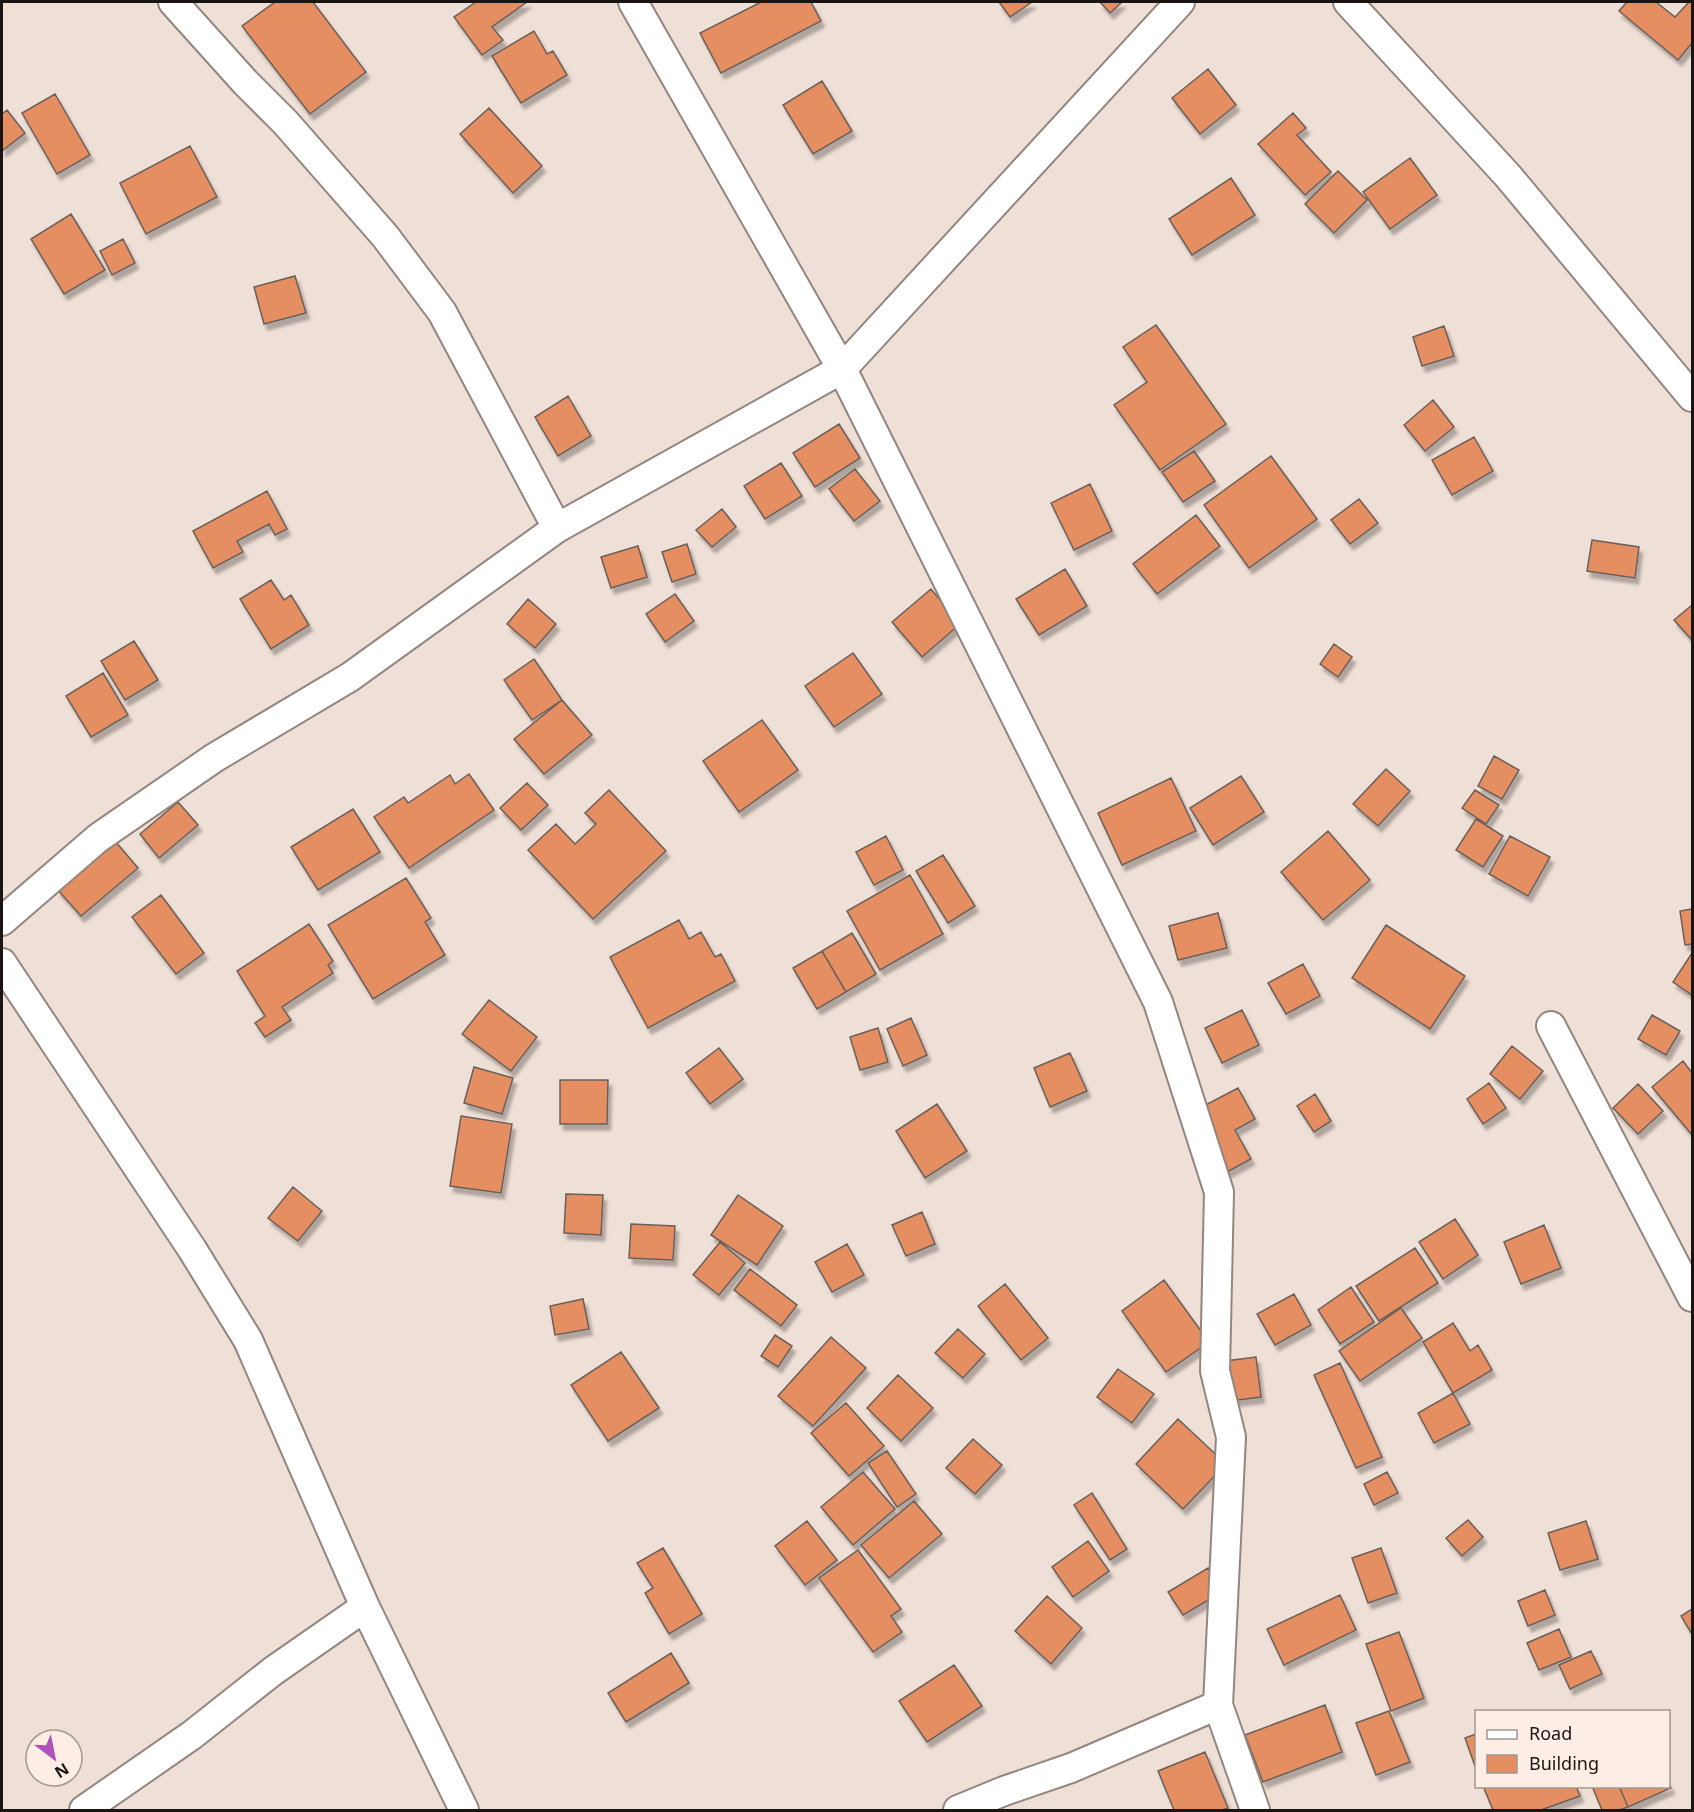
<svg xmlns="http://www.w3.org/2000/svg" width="1694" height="1812" viewBox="0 0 1694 1812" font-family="'Noto Sans',sans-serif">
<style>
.building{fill:#e48e62;stroke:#6c5f59;stroke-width:1.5;filter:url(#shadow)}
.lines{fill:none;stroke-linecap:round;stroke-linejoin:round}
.street-casing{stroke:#93867e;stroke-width:32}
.street{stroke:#fff;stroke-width:28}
</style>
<defs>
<filter id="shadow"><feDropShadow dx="3.5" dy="6" stdDeviation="1.5" flood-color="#0004"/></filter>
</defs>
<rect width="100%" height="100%" fill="#efe0d7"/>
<path class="building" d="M275,2H313L366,72L310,114L242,26Z
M476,2H527L492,27L503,40L482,55L454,17Z
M761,2H811L821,21L721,73L700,33Z
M999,2H1032L1010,17Z
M1100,2H1122L1110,13Z
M1627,2H1656L1675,17L1689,2H1692V43L1678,60L1619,11Z
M534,31L547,54L553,51L567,75L521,103L492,56Z
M1208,69L1236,105L1200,134L1172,98Z
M822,81L852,131L813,154L783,105Z
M55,94L90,155L57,174L22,113Z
M489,108L542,166L513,193L460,134Z
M7,110L25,133L2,151V114Z
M1293,113L1306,128L1297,135L1331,172L1305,195L1258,144Z
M190,146L217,197L146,234L120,183Z
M1410,158L1437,195L1390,229L1363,192Z
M1338,171L1367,200L1334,233L1305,204Z
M1231,178L1255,215L1192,255L1169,219Z
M71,214L105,270L64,294L31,239Z
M123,239L135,263L112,275L100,251Z
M295,276L306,313L264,324L254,287Z
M1156,325L1226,424L1160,470L1114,405L1147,382L1123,347Z
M1444,326L1454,356L1422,366L1413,337Z
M568,396L591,436L558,456L535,417Z
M1433,400L1454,427L1425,451L1404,425Z
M839,424L860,458L815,487L793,453Z
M1474,437L1493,471L1452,495L1432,460Z
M1194,451L1215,481L1183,502L1162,472Z
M1271,456L1317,519L1249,568L1204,505Z
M781,463L802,496L765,519L744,486Z
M855,469L880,501L854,521L829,489Z
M1090,484L1112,531L1074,550L1051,503Z
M267,491L287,529L275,535L269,524L237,541L243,552L213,568L193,531Z
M1359,499L1378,523L1350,544L1331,520Z
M722,509L736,527L712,547L696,530Z
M1196,515L1220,546L1157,594L1133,564Z
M1592,540L1639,547L1635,578L1587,571Z
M687,544L696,574L672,582L662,552Z
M638,546L647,577L611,588L601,557Z
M1065,569L1087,606L1039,635L1016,599Z
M271,580L284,600L291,595L309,625L271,649L240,599Z
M931,589L960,624L922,657L892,622Z
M675,594L694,621L665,642L646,614Z
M528,599L556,624L535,648L507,624Z
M1692,605V640L1674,620Z
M134,641L158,680L125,700L101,661Z
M1334,644L1352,657L1338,677L1320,664Z
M853,653L882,694L834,727L805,686Z
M534,659L562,700L532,720L504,680Z
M103,673L128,715L91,737L66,696Z
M562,700L592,735L544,774L514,739Z
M762,720L798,770L739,812L703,761Z
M1494,756L1519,770L1502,799L1478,786Z
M1386,769L1410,791L1378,826L1353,804Z
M469,774L494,810L409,868L374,817L404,797L408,803L450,775L455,784Z
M1241,776L1264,812L1213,845L1190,808Z
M1171,778L1196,831L1122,865L1098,813Z
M527,783L548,805L521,830L500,808Z
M609,790L666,851L593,919L528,850L556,824L575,844L596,824L585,813Z
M1475,790L1499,805L1486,824L1462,808Z
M178,802L198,825L159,858L140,834Z
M353,809L380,852L318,890L291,847Z
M1476,819L1503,836L1483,867L1456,850Z
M1328,831L1370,880L1323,920L1281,872Z
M886,836L903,870L874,885L856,852Z
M1510,836L1550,857L1528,896L1489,874Z
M115,841L138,868L81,916L57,889Z
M943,855L975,906L948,923L916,871Z
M910,875L943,934L880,970L847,911Z
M406,878L431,918L425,922L445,955L373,999L328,925Z
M161,895L204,953L176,974L132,917Z
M1692,909V944L1685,945L1680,911Z
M1218,913L1227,948L1178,960L1169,926Z
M679,920L689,939L701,932L715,957L721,954L735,981L648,1028L610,957Z
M309,924L333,961L328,965L333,973L282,1007L291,1020L265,1037L255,1023L265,1016L237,971Z
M1386,925L1465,976L1430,1029L1352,978Z
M852,933L876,974L846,992L822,951Z
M822,951L846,992L817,1009L793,968Z
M1692,953V995L1673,982Z
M1303,964L1320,996L1286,1014L1268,983Z
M489,1000L537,1037L511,1071L462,1034Z
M1242,1010L1259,1045L1222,1063L1205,1028Z
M1652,1015L1680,1031L1666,1055L1638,1039Z
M911,1018L927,1055L903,1066L887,1029Z
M878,1028L888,1062L860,1070L850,1037Z
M1512,1046L1543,1071L1520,1099L1490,1074Z
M719,1048L743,1079L710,1104L686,1073Z
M1070,1053L1087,1091L1050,1107L1034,1068Z
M1683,1061L1692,1073V1135L1652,1087Z
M474,1067L513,1078L502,1114L464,1103Z
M560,1080H608L607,1124H560Z
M1489,1083L1506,1108L1483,1124L1467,1099Z
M1638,1084L1663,1111L1638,1134L1613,1108Z
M1238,1088L1255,1119L1235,1130L1251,1159L1227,1172L1194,1111Z
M1315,1094L1331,1121L1314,1132L1297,1106Z
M937,1104L967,1151L925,1178L896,1131Z
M461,1116L512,1124L501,1193L450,1186Z
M293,1187L322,1211L298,1241L268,1218Z
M566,1194L603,1195L601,1235L564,1233Z
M738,1195L783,1226L757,1265L711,1235Z
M922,1212L935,1244L906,1256L892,1225Z
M1455,1219L1478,1255L1443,1279L1419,1242Z
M631,1224L675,1226L673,1260L629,1258Z
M1544,1225L1561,1268L1521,1284L1504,1242Z
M720,1242L745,1263L719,1295L693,1275Z
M847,1244L864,1275L832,1292L815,1262Z
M1415,1248L1438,1283L1379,1321L1356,1286Z
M750,1269L797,1305L781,1326L734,1290Z
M1164,1280L1209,1342L1166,1372L1122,1311Z
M1005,1284L1048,1338L1021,1360L978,1306Z
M1351,1287L1374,1322L1340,1344L1318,1310Z
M1294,1294L1311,1325L1275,1345L1257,1314Z
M583,1299L589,1329L555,1335L550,1306Z
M1401,1308L1422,1338L1360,1381L1339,1351Z
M1453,1323L1470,1351L1478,1345L1492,1370L1453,1393L1423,1342Z
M958,1329L985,1354L963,1378L935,1353Z
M775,1335L792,1346L778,1367L761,1356Z
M831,1337L866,1368L813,1426L778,1396Z
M621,1352L659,1408L608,1441L571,1385Z
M1256,1357L1261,1397L1230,1401L1225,1361Z
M1340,1363L1382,1457L1356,1468L1314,1375Z
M1118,1369L1154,1394L1132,1423L1097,1397Z
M898,1375L933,1408L901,1441L867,1408Z
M1453,1393L1470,1424L1434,1443L1418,1413Z
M846,1403L884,1446L849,1476L811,1433Z
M1178,1419L1226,1464L1183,1509L1136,1464Z
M973,1439L1002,1465L975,1494L946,1468Z
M887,1451L916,1494L897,1507L868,1463Z
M863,1472L895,1509L853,1545L821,1507Z
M1387,1472L1398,1493L1374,1505L1364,1484Z
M1092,1493L1127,1549L1110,1560L1074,1505Z
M914,1501L942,1534L889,1578L861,1545Z
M1468,1520L1483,1537L1462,1556L1446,1538Z
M807,1521L837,1560L805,1585L775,1546Z
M1586,1521L1598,1559L1560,1570L1548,1533Z
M1088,1541L1109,1571L1073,1597L1052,1567Z
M663,1548L702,1614L669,1634L645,1593L653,1588L637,1563Z
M1381,1548L1397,1593L1368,1603L1352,1558Z
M858,1550L901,1609L891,1616L902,1632L873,1652L819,1578Z
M1208,1568L1222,1592L1183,1615L1168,1592Z
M1545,1590L1555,1615L1528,1626L1518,1601Z
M1340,1595L1356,1630L1284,1665L1267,1629Z
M1047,1596L1082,1628L1051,1664L1015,1631Z
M1692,1609V1634L1681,1616Z
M1559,1629L1571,1657L1539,1670L1527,1643Z
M1399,1632L1424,1698L1391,1711L1366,1644Z
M1591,1651L1602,1674L1570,1689L1559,1665Z
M671,1653L689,1683L626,1722L608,1693Z
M954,1665L982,1706L927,1742L899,1701Z
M1325,1705L1342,1752L1263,1782L1245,1735Z
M1389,1711L1410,1762L1376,1775L1356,1723Z
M1476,1734V1769L1465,1738Z
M1205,1752L1228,1808L1222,1810H1174L1158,1771Z
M1668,1783L1671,1788L1628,1807L1619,1786H1668Z
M1483,1786H1576L1580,1796L1541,1810H1493Z
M1592,1786H1619L1628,1807L1619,1810H1602Z"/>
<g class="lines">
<defs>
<path id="street" d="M173,2L245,82L285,122L385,236L442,312L557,528
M633,2L842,369L1158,1002L1219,1192L1215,1371L1231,1437L1218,1705
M1348,2L1508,176L1692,397
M2,921L98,838L214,758L350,677L557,528L842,369L1180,2
M2,963L192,1249L248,1340L365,1607L464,1810
M1551,1026L1692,1297
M84,1810L192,1735L273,1671L365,1607
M958,1810L1004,1791L1071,1768L1218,1705L1255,1810"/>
</defs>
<use href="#street" class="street-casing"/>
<use href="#street" class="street"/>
</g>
<rect width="1694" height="1812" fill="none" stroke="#1a1512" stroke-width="6"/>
<rect x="1475" y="1710" width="195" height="78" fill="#fceee4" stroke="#a29790" stroke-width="1.5"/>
<rect x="1487" y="1730" width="30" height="9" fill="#ffffff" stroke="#a29790" stroke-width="1.5"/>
<text x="1529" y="1740" font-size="18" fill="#1a1512">Road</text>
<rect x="1487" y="1755" width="30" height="18" fill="#e48e62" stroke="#a29790" stroke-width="1.5"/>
<text x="1529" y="1770" font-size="18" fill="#1a1512">Building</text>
<g transform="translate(54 1758) rotate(148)"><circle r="28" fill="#fceee4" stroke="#a29790" stroke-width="1.5"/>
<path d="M0-4.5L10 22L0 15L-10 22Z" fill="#b152bb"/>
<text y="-9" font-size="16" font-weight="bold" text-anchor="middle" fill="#1a1512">N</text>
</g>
</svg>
